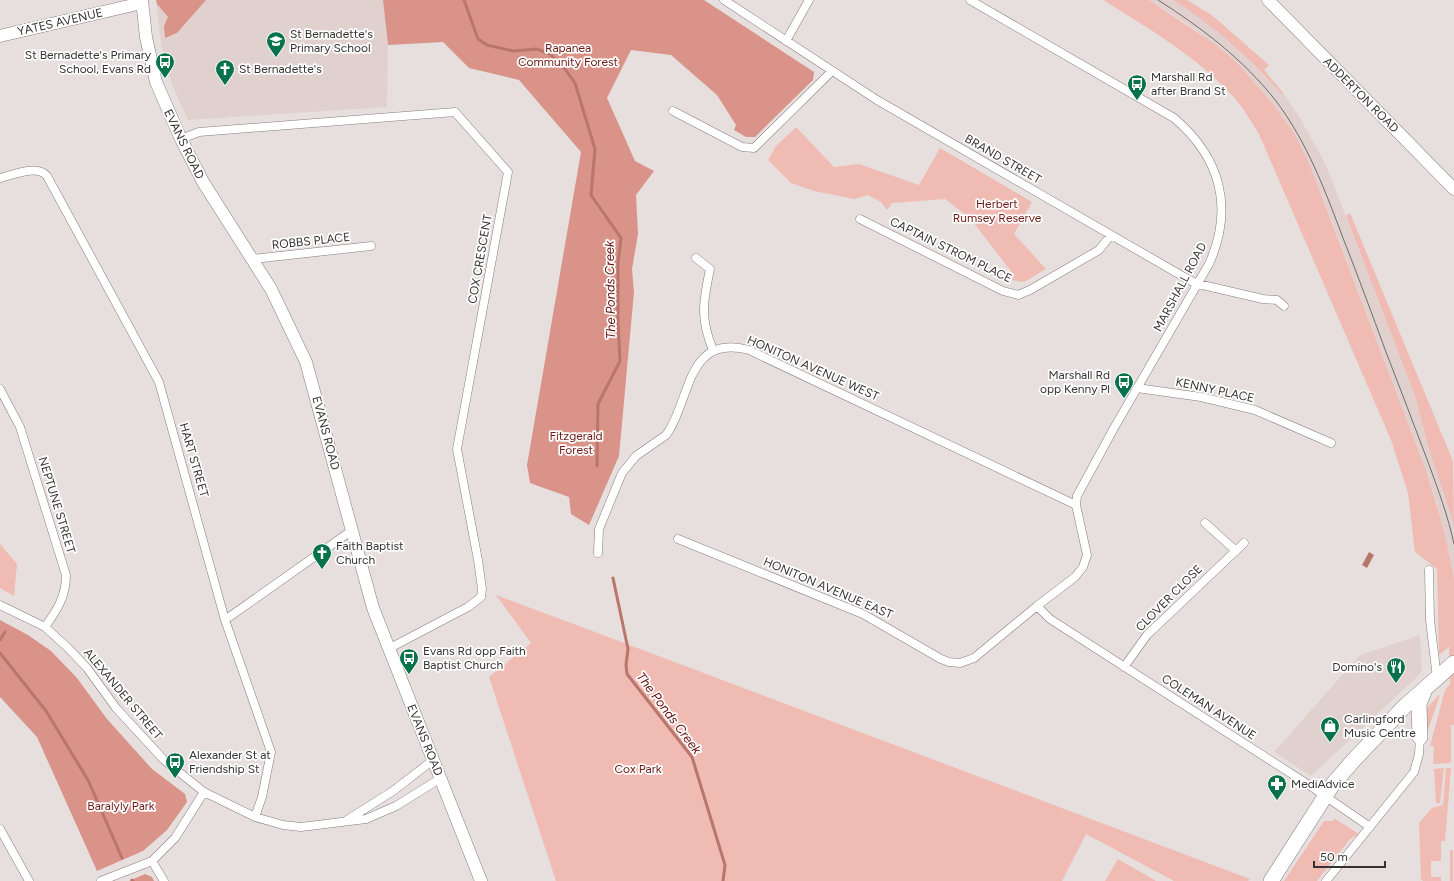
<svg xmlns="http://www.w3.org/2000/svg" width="1454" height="881" viewBox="0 0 1454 881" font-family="Figtree,sans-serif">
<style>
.built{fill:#e1d1ce}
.green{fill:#efbbb3}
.forest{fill:#d99389}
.water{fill:#b9766c}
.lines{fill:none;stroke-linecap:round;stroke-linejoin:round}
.stream{stroke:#b9766c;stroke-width:3}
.street-casing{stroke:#857d7c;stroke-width:9}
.secondary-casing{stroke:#857d7c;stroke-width:13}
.highway-casing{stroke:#857d7c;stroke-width:16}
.street{stroke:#fff;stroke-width:8}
.secondary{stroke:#fff;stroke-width:12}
.highway{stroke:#fff;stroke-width:15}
.tram{stroke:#706b6b;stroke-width:1}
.labels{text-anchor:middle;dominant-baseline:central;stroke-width:3.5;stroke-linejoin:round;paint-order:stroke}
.street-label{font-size:12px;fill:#353232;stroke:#fff}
.poi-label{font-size:12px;fill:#353232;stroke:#fff;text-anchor:start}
.park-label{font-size:12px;fill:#6c1a13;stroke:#fff}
.water-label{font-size:13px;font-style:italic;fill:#620f0b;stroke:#fff}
</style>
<rect width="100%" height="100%" fill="#e7dfde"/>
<path class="built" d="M156,0H383L388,45L387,107L188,120L173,87L168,70L161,45Z
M1149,0H1173L1208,23L1243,54L1281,94H1284L1300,118L1326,165L1415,396L1428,446L1449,506L1454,524V580L1437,504L1425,468L1323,198L1294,133L1273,104L1239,65L1190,26Z
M1420,635L1422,670L1420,674L1311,776L1274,752L1360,655Z"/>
<path class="green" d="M1103,0H1149L1216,45L1239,65L1273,104L1294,133L1311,168L1425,468C1437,505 1448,542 1454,580V725H1451V763L1433,764L1434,746H1430L1445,690L1450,684L1449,647L1439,655L1437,569L1415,552L1408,493L1391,440L1259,134C1252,123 1245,111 1237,101C1200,58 1151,30 1103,0Z
M1173,0H1187L1213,16L1269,65L1264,70L1284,94H1281C1249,57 1214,26 1173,0Z
M796,127L834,167L859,164L919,185L940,148L1032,202L1014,234L1046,269L1024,282L1012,280L1013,274L970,218L945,199L892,203L887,210L881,202L868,195L854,199L814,191L791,183L768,160L776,146Z
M1350,213L1453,461L1454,524L1428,446L1415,396L1346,216Z
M0,544L17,564L14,596L0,588Z
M496,595L595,632L1250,879L1248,881H1174L1086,834L1062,881H556L489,677L531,643Z
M1439,695H1440L1428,730L1426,729L1423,712Z
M1430,764L1432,808L1443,805L1446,768H1451L1445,841H1441V861H1431V877H1441V881H1423L1421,879L1419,823L1432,808Z
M1444,768L1440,803H1436L1434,769Z
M1335,819L1359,834L1350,839L1317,881H1284L1324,821H1332Z
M1450,850H1453V881H1450Z
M1118,859L1156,881H1105Z"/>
<path class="forest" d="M156,0H206L177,33L165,38L164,26L168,17L157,4Z
M383,0H704L814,72L813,80L755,137H746L734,130L736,125L717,95L671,55L631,50L607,98L635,161L654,171L636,195L638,234L632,269L634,292L619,456L589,525L571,514L569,497L530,483L527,465L581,152L519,80L469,68L443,42L388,45Z
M0,620L28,635L51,651L77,678L107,719L152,769L185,794L187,802L167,830L143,851L97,871L37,737L0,697Z
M145,874L152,877L154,881H129Z"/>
<path class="water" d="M1369,552L1374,555L1367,568L1362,565Z"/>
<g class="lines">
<path class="stream" d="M464,0L478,39L487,45L513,51L537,49L550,54L565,69L575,83L595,149L591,195L621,238L618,263V321L620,361L598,404L597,466
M613,578L628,649L626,665L627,674L692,757L725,865L723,881
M0,640L5,632
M0,653L46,711L88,780L122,858
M132,880L133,881"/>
<defs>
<path id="street" d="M724,0L877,100L1191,281L1198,284L1263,299L1277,300L1284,306
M786,41L809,0
M673,111L742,147L754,148L832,71
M181,139L199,132L455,112L508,172L457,449L478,560L482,589L481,597L468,607L388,649
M0,178C13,175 37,164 47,176L159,382L225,620L271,752L262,797L255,817
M860,219L1003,291L1018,295L1030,290L1099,250L1111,235
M696,258L710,269C703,302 700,319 713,350
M253,259L371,246
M1137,388L1201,397L1255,410L1331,443
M0,389L20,427L66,575C66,597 57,610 45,627
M1205,523L1236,551
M678,539L863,614L941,659L949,662L960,663L974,658L1037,606L1075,577L1083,567L1087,555L1076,505L1077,496L1114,428L1209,264C1234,208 1221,158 1174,118L970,0
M598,553L599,529L622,473L636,456L666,435L670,429C691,393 689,334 749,350L1076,505
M1429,570L1430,620L1437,678
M0,605L45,627L68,648L87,668L116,708L164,760L204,792L255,817L283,825L301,827L366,819L396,806L441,778
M1037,606L1050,619L1309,785L1370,827
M225,620L351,531
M1124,667L1147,635L1244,543
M347,820L393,791L433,760
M0,829L29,881
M152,861L164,881
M101,881L152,861L175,838L204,792
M1326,881L1414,772L1419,754L1420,737"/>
<path id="secondary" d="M142,0L146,37L156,82L181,139L203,182L271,289L306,362L373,608L481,881
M1268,0L1454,189
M0,36L142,3"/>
<path id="highway" d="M1420,737L1419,704L1425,689
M1271,881L1333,784L1352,762L1404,707L1454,663"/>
</defs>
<use href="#street" class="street-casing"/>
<use href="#secondary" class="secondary-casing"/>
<use href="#highway" class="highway-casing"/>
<use href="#street" class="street"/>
<use href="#secondary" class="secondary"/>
<use href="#highway" class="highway"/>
<path class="tram" d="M1158,0C1202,28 1243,59 1276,101C1307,142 1325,190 1343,238C1358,276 1372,314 1386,352C1400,388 1414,425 1428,462C1438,489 1448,516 1454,544"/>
</g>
<defs>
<symbol id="school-pin" viewBox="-11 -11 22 30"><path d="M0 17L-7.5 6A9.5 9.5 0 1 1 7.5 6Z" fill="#07724b" stroke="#fff"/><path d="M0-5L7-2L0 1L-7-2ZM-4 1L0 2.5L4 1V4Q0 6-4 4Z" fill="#fff"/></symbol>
<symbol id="bus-pin" viewBox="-11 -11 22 30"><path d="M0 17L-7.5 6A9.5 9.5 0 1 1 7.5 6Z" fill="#07724b" stroke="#fff"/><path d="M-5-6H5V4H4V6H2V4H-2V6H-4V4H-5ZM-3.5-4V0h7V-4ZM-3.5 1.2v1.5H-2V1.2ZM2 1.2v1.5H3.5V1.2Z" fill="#fff"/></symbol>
<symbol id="church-pin" viewBox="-11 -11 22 30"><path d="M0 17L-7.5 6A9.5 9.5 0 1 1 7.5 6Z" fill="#07724b" stroke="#fff"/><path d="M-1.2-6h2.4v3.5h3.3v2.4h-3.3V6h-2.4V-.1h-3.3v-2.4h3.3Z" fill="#fff"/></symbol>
<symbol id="restaurant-pin" viewBox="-11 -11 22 30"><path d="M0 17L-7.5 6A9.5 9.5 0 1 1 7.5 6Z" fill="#07724b" stroke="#fff"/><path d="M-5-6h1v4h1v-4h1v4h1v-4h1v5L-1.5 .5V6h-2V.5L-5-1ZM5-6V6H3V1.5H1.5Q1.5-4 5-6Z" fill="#fff"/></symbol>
<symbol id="shop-pin" viewBox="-11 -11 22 30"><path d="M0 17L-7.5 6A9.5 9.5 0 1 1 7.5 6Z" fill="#07724b" stroke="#fff"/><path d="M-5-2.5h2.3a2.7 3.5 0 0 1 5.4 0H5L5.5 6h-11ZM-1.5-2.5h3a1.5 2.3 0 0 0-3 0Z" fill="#fff"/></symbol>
<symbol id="pharmacy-pin" viewBox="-11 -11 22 30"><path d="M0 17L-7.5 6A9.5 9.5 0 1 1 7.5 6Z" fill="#07724b" stroke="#fff"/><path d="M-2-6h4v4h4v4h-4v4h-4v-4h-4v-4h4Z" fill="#fff"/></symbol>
</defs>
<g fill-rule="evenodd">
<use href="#school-pin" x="265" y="30" width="22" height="30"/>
<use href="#bus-pin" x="154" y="51" width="22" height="30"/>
<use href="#church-pin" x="214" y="58" width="22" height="30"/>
<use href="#bus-pin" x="1126" y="73" width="22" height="30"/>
<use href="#bus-pin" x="1113" y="371" width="22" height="30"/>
<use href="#church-pin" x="311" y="542" width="22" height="30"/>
<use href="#bus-pin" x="398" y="647" width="22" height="30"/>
<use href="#restaurant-pin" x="1385" y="656" width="22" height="30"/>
<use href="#shop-pin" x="1319" y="715" width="22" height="30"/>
<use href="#bus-pin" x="164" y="751" width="22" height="30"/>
<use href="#pharmacy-pin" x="1266" y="773" width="22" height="30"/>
</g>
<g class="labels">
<g class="street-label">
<text transform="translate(60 22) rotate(-13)">YATES AVENUE</text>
<text transform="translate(1361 95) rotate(45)">ADDERTON ROAD</text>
<text transform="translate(184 144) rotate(64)">EVANS ROAD</text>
<text transform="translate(1003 159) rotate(30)">BRAND STREET</text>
<text transform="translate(311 241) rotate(-6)">ROBBS PLACE</text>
<text transform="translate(951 250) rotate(26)">CAPTAIN STROM PLACE</text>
<text transform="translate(480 259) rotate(-80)">COX CRESCENT</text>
<text transform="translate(1180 287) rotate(-62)">MARSHALL ROAD</text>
<text transform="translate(813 368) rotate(24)">HONITON AVENUE WEST</text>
<text transform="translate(1215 390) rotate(12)">KENNY PLACE</text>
<text transform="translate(326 433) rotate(75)">EVANS ROAD</text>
<text transform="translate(194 460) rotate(74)">HART STREET</text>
<text transform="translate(57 505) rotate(73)">NEPTUNE STREET</text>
<text transform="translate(828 588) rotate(23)">HONITON AVENUE EAST</text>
<text transform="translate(1169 598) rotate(-45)">CLOVER CLOSE</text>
<text transform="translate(123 694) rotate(50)">ALEXANDER STREET</text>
<text transform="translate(1209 707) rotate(33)">COLEMAN AVENUE</text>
<text transform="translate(425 740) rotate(68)">EVANS ROAD</text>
</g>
<g class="poi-label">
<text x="290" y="34">St Bernadette's<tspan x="290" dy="14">Primary School</tspan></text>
<text x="151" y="55" text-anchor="end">St Bernadette's Primary<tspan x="151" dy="14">School, Evans Rd</tspan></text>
<text x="239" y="69">St Bernadette's</text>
<text x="1151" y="77">Marshall Rd<tspan x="1151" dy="14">after Brand St</tspan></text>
<text x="1110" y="375" text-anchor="end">Marshall Rd<tspan x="1110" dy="14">opp Kenny Pl</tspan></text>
<text x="336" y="546">Faith Baptist<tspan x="336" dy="14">Church</tspan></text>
<text x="423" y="651">Evans Rd opp Faith<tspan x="423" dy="14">Baptist Church</tspan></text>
<text x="1382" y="667" text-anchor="end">Domino's</text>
<text x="1344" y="719">Carlingford<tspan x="1344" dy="14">Music Centre</tspan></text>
<text x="189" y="755">Alexander St at<tspan x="189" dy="14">Friendship St</tspan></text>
<text x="1291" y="784">MediAdvice</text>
</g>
<g class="park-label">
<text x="568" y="48">Rapanea<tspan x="568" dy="14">Community Forest</tspan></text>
<text x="997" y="204">Herbert<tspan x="997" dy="14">Rumsey Reserve</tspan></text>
<text x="576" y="436">Fitzgerald<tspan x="576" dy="14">Forest</tspan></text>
<text x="638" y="769">Cox Park</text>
<text x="121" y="806">Baralyly Park</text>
</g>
<g class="water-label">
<text transform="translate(610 290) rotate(-91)">The Ponds Creek</text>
<text transform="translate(669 713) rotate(53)">The Ponds Creek</text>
</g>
</g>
<path d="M1314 861v6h71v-6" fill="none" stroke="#353232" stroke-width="2"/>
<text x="1320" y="861" font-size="12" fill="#353232" stroke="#ffffff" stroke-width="3" paint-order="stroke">50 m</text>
</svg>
